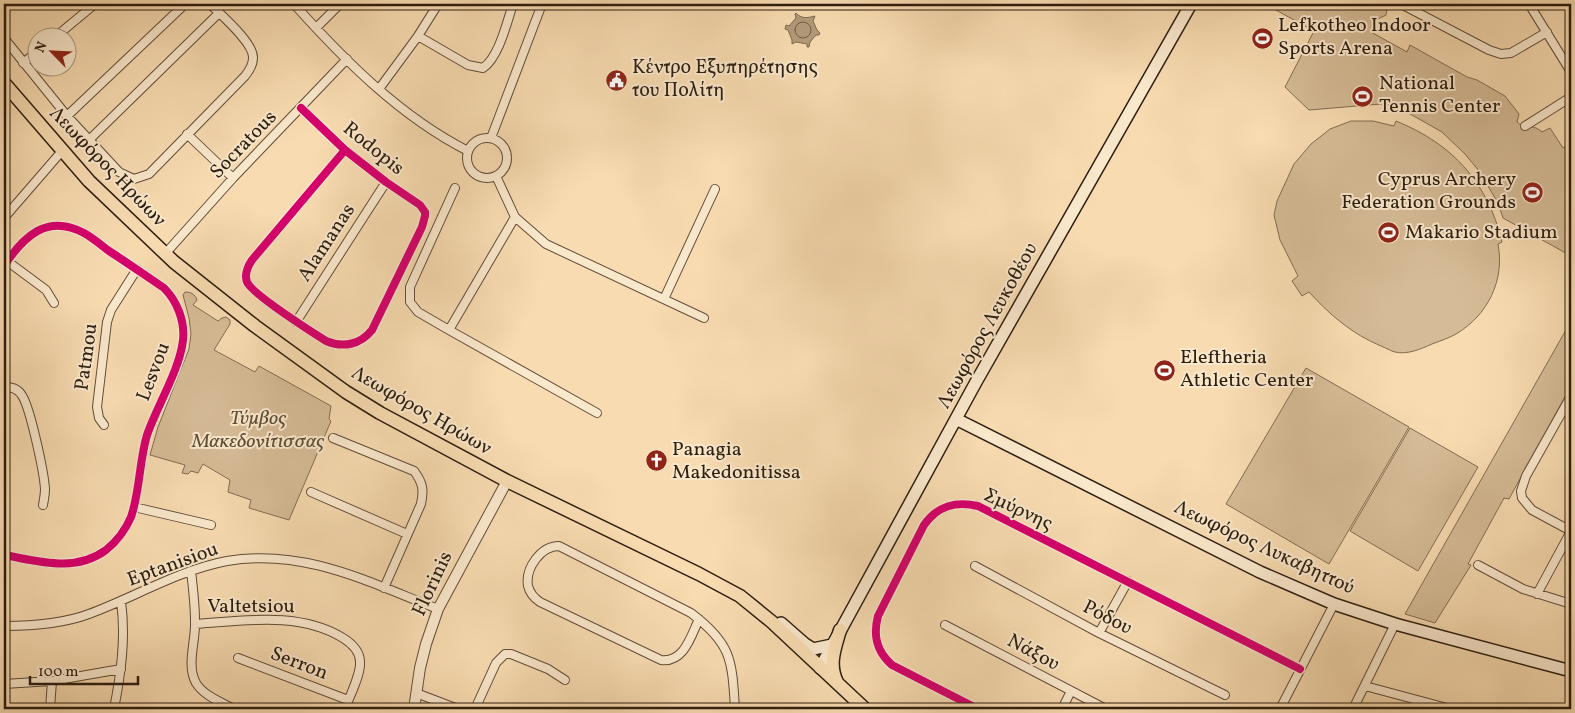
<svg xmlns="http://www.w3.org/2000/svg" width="1575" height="713" viewBox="0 0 1575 713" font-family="Vollkorn,serif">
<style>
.green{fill:#d5bb96;stroke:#816c53}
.water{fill:#b39b7a;stroke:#7d6950}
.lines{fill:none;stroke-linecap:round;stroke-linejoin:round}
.shore{stroke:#705c45;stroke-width:1}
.minor-casing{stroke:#604d38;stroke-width:10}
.tertiary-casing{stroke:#604d38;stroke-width:12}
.secondary-casing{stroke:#2d1e10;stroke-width:14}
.primary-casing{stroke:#2d1e10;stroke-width:15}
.minor{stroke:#fae8cc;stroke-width:8}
.tertiary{stroke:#fae8cc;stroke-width:10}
.secondary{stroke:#fae8cc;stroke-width:11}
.primary{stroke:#f8dbb1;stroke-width:12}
.cycleway-casing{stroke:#fae8cc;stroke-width:11}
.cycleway{stroke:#d6006c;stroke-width:8}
.labels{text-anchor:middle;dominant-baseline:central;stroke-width:4;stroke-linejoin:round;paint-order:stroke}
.poi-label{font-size:20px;fill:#2d1e10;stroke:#fae8cc;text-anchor:start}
.street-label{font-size:20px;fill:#2d1e10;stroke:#fae8cc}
.park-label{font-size:20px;font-style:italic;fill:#5f4d38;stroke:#fae8cc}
</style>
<rect width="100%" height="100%" fill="#f8dbb1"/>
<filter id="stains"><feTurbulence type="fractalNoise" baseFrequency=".004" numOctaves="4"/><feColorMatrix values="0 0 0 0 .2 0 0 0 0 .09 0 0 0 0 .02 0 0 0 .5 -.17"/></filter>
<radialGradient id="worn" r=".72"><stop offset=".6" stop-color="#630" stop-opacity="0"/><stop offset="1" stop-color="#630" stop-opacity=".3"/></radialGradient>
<path class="green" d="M1265,4H1331L1345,10L1349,4H1384L1387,9L1386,15L1376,20L1371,32L1407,52L1410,45L1467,77L1477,80L1505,96L1519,114L1517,122L1525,129C1531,125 1536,127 1542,132L1550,128L1563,148L1571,141V256L1503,218L1498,203L1479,171L1465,154L1442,132L1396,106L1381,104L1309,110L1285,87L1314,31Z
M1351,121H1373L1394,126L1396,121C1453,144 1488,183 1502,242L1498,244C1505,280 1488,315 1456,334C1449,338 1440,341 1432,344C1421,349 1407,355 1395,352C1391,351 1386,348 1381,346C1352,334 1330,315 1309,292L1302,296L1292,281L1298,276L1280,240L1274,215L1277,201L1294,164L1311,144L1330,129Z
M185,292C191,292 195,294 197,300L193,305L218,321L222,318L226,317L230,320V324L214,350L255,372L259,366L331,406L329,419L331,421L289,520L249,508L251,500L228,492L230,480L203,464L198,473L191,471L188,474L182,473L185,465L150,455L158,427L189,349L191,334L189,318L183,295Z
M1571,321V386L1509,499L1504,498L1468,564L1471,565L1435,623L1405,614Z
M1306,368L1409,427L1329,564L1226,504Z
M1410,428L1478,467L1418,571L1350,531Z"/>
<path class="water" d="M796,13C801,19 808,18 815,16L813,21L817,30L820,33L819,35H816L810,42L809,47H807V44L796,42L792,44V40L788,30L785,29L786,25L789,26L796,18L795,14Z"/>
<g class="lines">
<path class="shore" d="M795 30a8 8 0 1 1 16 0a8 8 0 1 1-16 0Z"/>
<defs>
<path id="minor" d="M294,4C344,60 401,117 468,151
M1401,4L1489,50L1501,54L1511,53L1547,32
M1529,4L1571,72
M316,28L340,4
M418,36L468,65L483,68C499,57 507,22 513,4
M4,38L67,116L119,172L134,179L149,174L245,76C249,71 253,65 253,58C254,43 221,15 210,4
M54,38L95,4
M23,63L38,51
M379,89L418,36L438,4
M301,108L345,150L386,182L420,205L425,212V216L422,227L372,330C360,345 343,348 326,341C312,332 252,294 247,282C244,274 248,266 252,260L345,150
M67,116L185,4
M1525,126L1571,97
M187,134L233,178
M467 158a20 20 0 1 1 40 0a20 20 0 1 1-40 0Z
M491,138L542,4
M90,139L219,13
M496,176L515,217L546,244L704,318
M515,217L449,330L597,413
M4,218L62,151
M165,254L233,178L347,59
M7,261L46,290L54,303
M4,266C23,237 47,213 84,233C93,238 101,245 109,251C128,263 146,276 164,288C177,301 185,321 183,340C180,369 157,406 147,435C139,462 140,491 131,517C126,529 116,542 106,550C75,573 38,561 4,555
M664,299L715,189
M296,322L386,182
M449,330L418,312L410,302V287L455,188
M4,386C10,387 17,388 21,394C30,405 44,473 45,489C45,495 44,499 43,505
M1571,396L1526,476L1521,491L1522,498L1532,510L1571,531
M104,425L99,418L97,407L107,322L111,310L137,269
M333,438L414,471C423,483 424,490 421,504L384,588
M311,492L407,534
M134,507L211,525
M1478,565L1523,589L1571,604
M975,566L1099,633L1225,695
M191,571C193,588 195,604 195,621C196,641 186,665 196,683C204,696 221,702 234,709
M1537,594L1571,531
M699,619C691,636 684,663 661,660L540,602C534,598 530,594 528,586C525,568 541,546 559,546L691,613C732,644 732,660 735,709
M195,624C244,621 299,611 343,638C351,643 360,651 360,662C361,675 349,697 345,709
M945,625L1106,709
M4,626C33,626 62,624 89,614C135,597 179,570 227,561C304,548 368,582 438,609
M1099,633L1128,581
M238,658L348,700
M4,684L52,681L121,669
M1365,686L1451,709
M416,693L458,709
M50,709L52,681
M114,709C121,673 126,638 121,601
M475,709L496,663L505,654H511L548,669L565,680
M978,709L892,665C876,651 873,635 878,616L924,525C938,505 956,501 978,506L1300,669
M1062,709L1071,691
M1280,709L1334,604
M1353,709L1395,624"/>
<path id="tertiary" d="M414,709L420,668L426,644L438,609L507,481"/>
<path id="secondary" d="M956,419L1260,572L1334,604L1395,624L1571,671
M781,623L805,644L813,649L832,645
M820,668L976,382L1191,4"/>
<path id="primary" d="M4,83L89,181L174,262L255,326L346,392L380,413L507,481L699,574L740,596L772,622L865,709
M837,682C828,664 835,648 840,630"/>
</defs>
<use href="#minor" class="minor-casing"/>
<use href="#tertiary" class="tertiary-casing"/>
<use href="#secondary" class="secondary-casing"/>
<use href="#primary" class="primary-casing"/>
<use href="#minor" class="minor"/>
<use href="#tertiary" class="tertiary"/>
<use href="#secondary" class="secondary"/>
<use href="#primary" class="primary"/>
<defs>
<path id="cycleway" d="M301,108L345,150L386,182L420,205L425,212V216L422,227L372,330C360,345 343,348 326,341C312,332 252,294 247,282C244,274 248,266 252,260L345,150
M4,266C23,237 47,213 84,233C93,238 101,245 109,251C128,263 146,276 164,288C177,301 185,321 183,340C180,369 157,406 147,435C139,462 140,491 131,517C126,529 116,542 106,550C75,573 38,561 4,555
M978,709L892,665C876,651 873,635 878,616L924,525C938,505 956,501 978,506L1300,669"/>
</defs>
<use href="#cycleway" class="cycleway-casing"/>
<use href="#cycleway" class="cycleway"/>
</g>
<defs>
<symbol id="stadium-disc" viewBox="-11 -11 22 22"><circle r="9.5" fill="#8f2418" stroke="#fae8cc"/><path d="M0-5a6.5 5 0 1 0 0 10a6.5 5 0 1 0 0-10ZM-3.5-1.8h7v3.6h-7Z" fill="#fff"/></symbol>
<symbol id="civic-disc" viewBox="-11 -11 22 22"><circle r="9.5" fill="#8f2418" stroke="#fae8cc"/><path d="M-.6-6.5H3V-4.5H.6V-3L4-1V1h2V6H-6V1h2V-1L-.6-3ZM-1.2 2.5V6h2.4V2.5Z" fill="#fff"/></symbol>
<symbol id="church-disc" viewBox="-11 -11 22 22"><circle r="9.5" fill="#8f2418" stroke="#fae8cc"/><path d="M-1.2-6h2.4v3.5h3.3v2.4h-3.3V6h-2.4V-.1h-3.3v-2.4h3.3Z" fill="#fff"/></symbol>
</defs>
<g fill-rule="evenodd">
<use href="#stadium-disc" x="1250" y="26" width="25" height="25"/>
<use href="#civic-disc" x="604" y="68" width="25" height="25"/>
<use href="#stadium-disc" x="1350" y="84" width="25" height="25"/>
<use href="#stadium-disc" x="1520" y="180" width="25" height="25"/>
<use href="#stadium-disc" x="1376" y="220" width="25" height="25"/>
<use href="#stadium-disc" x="1152" y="358" width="25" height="25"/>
<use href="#church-disc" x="644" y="448" width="25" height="25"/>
</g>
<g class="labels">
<g class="poi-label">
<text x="1278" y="26">Lefkotheo Indoor<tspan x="1278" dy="23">Sports Arena</tspan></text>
<text x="632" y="68">Κέντρο Εξυπηρέτησης<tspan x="632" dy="23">του Πολίτη</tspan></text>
<text x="1379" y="84">National<tspan x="1379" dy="23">Tennis Center</tspan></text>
<text x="1516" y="180" text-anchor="end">Cyprus Archery<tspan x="1516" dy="23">Federation Grounds</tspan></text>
<text x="1405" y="233">Makario Stadium</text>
<text x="1180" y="358">Eleftheria<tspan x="1180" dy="23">Athletic Center</tspan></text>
<text x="672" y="450">Panagia<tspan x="672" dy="23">Makedonitissa</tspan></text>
</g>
<g class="street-label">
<text transform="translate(244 145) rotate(-46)">Socratous</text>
<text transform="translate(373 149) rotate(39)">Rodopis</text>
<text transform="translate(107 167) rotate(46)">Λεωφόρος Ηρώων</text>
<text transform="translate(327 243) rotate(-57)">Alamanas</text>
<text transform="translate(988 326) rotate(-61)">Λεωφόρος Λευκοθέου</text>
<text transform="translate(87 357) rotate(-82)">Patmou</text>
<text transform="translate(154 372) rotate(-69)">Lesvou</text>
<text transform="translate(421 411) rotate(30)">Λεωφόρος Ηρώων</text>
<text transform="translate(1018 510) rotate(25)">Σμύρνης</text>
<text transform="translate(1264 548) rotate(25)">Λεωφόρος Λυκαβηττού</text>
<text transform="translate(173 565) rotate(-20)">Eptanisiou</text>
<text transform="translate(433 584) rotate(-65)">Florinis</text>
<text x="251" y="607">Valtetsiou</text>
<text transform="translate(1107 618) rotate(27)">Ρόδου</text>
<text transform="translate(1033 653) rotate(28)">Νάξου</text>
<text transform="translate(299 664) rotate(21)">Serron</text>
</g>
<g class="park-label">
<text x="258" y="419">Τύμβος<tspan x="258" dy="23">Μακεδονίτισσας</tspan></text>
</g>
</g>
<rect width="1575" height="713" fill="none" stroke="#f8dbb1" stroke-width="20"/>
<rect x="5" y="5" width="1565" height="703" fill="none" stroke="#2d1e10" stroke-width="2.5"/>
<rect x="10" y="10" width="1555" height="693" fill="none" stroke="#2d1e10"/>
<g transform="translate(52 52) rotate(294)"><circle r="24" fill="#fae8cc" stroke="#a89781"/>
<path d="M0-4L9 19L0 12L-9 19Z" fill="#8f2418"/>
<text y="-8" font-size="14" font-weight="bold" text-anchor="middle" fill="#2d1e10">N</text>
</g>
<path d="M30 676v8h108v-8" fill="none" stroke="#2d1e10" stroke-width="2.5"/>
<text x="38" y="676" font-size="15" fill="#2d1e10" stroke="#fae8cc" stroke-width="4" paint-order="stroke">100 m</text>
<rect width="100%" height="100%" filter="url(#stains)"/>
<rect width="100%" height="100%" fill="url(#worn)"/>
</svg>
